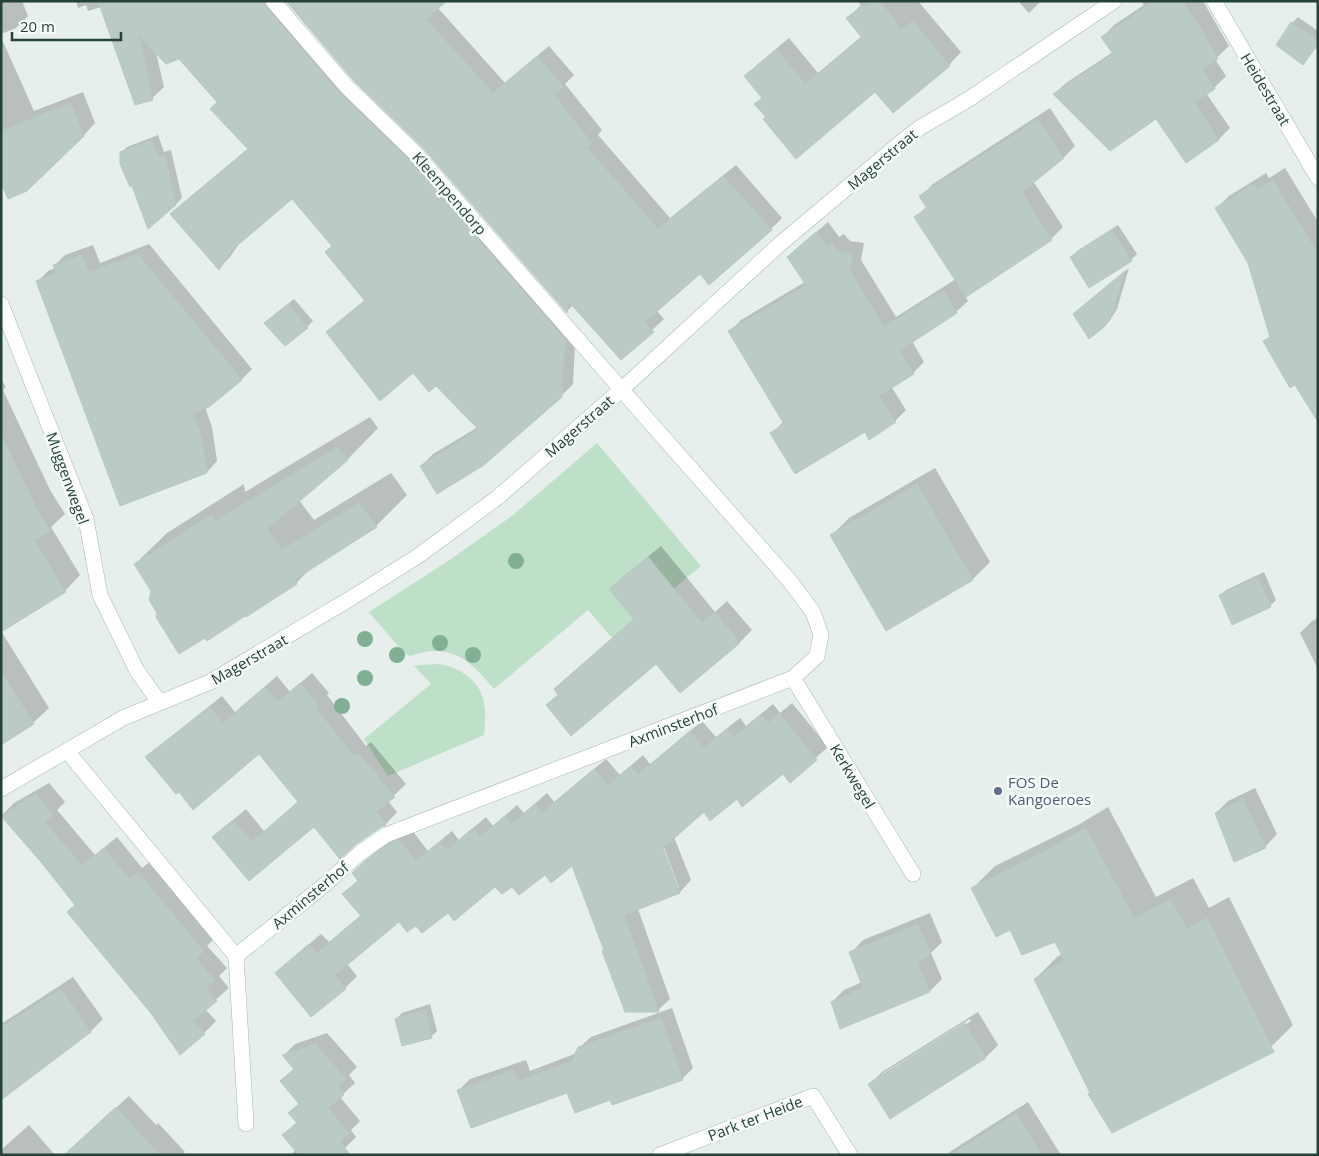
<svg xmlns="http://www.w3.org/2000/svg" width="1319" height="1156" viewBox="0 0 1319 1156" font-family="'Open Sans',sans-serif">
<style>
.green{fill:#bfe0c8}
.shadow{fill:#0003;fill-rule:evenodd}
.building{fill:#bbcac4;stroke:#b8c9c2}
.lines{fill:none;stroke-linecap:round;stroke-linejoin:round}
.minor-casing{stroke:#a8b8b2;stroke-width:16}
.minor{stroke:#fff;stroke-width:15}
.tree{fill:#80af93}
.service-dot{fill:#5c6f8a;stroke:#f7fbf9;stroke-width:2}
.labels{text-anchor:middle;dominant-baseline:central;stroke-width:5;stroke-linejoin:round;paint-order:stroke}
.street-label{font-size:15px;fill:#24423a;stroke:#f7fbf9}
.service-label{font-size:15px;fill:#4e5e75;stroke:#f7fbf9;text-anchor:start}
</style>
<rect width="100%" height="100%" fill="#e6efeb"/>
<path class="green" d="M597,443L701,566L613,639L588,610L494,689C469,659 450,642 410,656L404,653L369,612L451,559L513,515Z
M439,664C459,667 481,681 484,703C486,714 485,725 484,735L388,776L364,739L431,684L414,666L421,665Z"/>
<path class="shadow" d="M1,1H22L28,16L16,28L1,34Z
M76,1H282L351,82L576,327L573,384L561,396L421,466L433,454L478,427L436,385L413,371L328,333L339,321L365,300L333,245L292,197L241,241L230,257L219,268L183,203L249,148L218,102L179,58L156,52L164,87L152,98L101,7L88,11L86,5L78,8Z
M287,1L438,8L505,83L549,46L574,75L565,84L602,130L598,135L670,218L736,165L782,218L771,229L700,272L656,310L664,319L621,359L573,305L567,311L423,146Z
M857,1H918L961,52L949,65L893,111L875,91L767,117L763,97L746,76L758,64L789,38L818,73L862,36L848,18L861,5Z
M1018,1H1041L1029,13Z
M1141,1H1203L1229,46L1215,59L1226,76L1214,88L1206,93L1230,128L1219,139L1157,117L1054,94L1066,83L1113,52L1103,37L1114,25L1144,5Z
M1298,17L1318,31V45L1303,63L1292,23Z
M1,37L34,111L83,92L95,123L83,136L1,180Z
M1050,108L1075,146L1064,157L1033,181L1063,227L1051,239L965,296L968,301L956,312L912,341L924,362L913,373L891,386L906,410L895,421L865,430L772,433L783,422L730,331L741,320L805,282L800,246L828,222L839,237L844,234L850,241L864,243L861,260L896,317L956,279L916,217L927,206L921,196L933,184Z
M158,135L164,152L171,150L182,198L176,204L133,185L121,153L127,147Z
M1285,168L1318,222V388L1265,342L1271,335L1249,263L1217,208L1229,196L1266,173L1269,178Z
M1118,225L1137,254L1131,260L1072,257L1077,251Z
M149,244L252,369L242,379L205,407L212,427L217,461L207,472L37,282L48,271L55,268L54,266L65,255L93,245L100,263Z
M1129,268L1117,309L1110,320L1081,308Z
M294,299L313,321L307,327L272,317Z
M1,379L6,387L3,390L50,490L65,514L51,527L80,575L65,591L1,631L49,708L33,723L1,743Z
M370,417L378,428L347,460L299,500L314,520L391,473L407,495L376,526L311,568L296,583L158,612L152,590L135,564L167,533L244,484L245,492Z
M935,468L990,562L973,579L887,629L831,536L849,518Z
M661,546L715,612L727,601L752,630L740,642L680,691L656,662L559,694L568,677L635,618L611,589L623,577Z
M1264,572L1276,600L1270,606L1221,595L1226,590Z
M1318,618V669L1300,633L1312,621Z
M312,673L329,693L327,695L366,746L371,742L406,784L388,801L397,812L386,824L380,826L314,825L249,880L214,837L226,826L246,809L264,831L299,801L259,753L180,790L147,757L159,746L222,696L235,712L277,676L290,692Z
M792,703L828,747L790,781L783,773L737,797L704,810L674,837L691,880L680,892L638,909L670,999L658,1010L626,1011L605,950L572,864L545,873L512,886L495,885L448,911L416,924L400,920L347,964L357,976L345,988L311,1015L276,973L288,962L321,934L329,942L361,915L344,894L359,880L365,861L379,849L403,832L411,829L428,851L452,831L459,840L486,817L493,826L517,805L524,813L547,793L554,802L606,759L620,775L643,755L650,764L702,721L716,737L740,718L746,726L773,704L780,713ZM662,842L679,888H677L659,843Z
M49,783L65,802L57,810L95,855L117,837L142,868L151,861L215,938L207,946L227,968L219,976L229,988L205,1009L216,1021L204,1033L76,905L42,861L2,815L14,803Z
M1255,788L1277,834L1265,847L1216,813L1228,801Z
M1108,807L1156,897L1193,878L1209,908L1229,897L1293,1025L1272,1046L1264,1050L1091,1093L1035,979L1057,957L1062,954L1055,941L1010,928L973,888L995,866L1078,825Z
M930,913L942,942L931,953L942,979L930,991L832,1002L844,990L862,982L851,953L863,940Z
M73,977L103,1019L91,1031L26,1080L1,1056V1024Z
M430,1004L437,1031L431,1037L396,1019L402,1013Z
M672,1008L693,1068L682,1079L611,1099L568,1091L459,1090L470,1079L526,1060L530,1071L577,1053L579,1048L591,1037Z
M978,1012L998,1045L986,1057L891,1117L870,1084L882,1072ZM970,1019L971,1021L882,1077V1074Z
M327,1033L357,1067L349,1075L355,1083L340,1097L360,1121L351,1130L356,1137L345,1148V1155H290L296,1150L284,1135L297,1122L300,1103L295,1068L284,1055L295,1044Z
M129,1096L156,1125L158,1123L185,1152L182,1155H86L89,1132Z
M1028,1102L1061,1155H947L951,1151Z
M29,1125L55,1155H1V1150Z"/>
<path class="building" d="M98,1H264L266,7L340,93L408,159L565,339L562,397L484,465L437,494L420,466L478,429L436,386L429,392L413,373L380,401L326,332L365,301L325,252L332,246L292,199L232,250L219,270L170,214L248,149L210,109L217,102L179,59L166,64L139,36L153,100L135,105Z
M286,1H447L426,19L493,93L537,56L564,87L554,95L592,143L587,147L658,229L723,176L772,230L709,285L700,274L645,322L654,332L621,360L568,301L567,313L422,147L354,81Z
M870,1H880L901,29L913,21L950,66L893,113L875,92L796,159L763,119L766,117L754,104L762,98L744,76L777,49L805,84L862,38L846,18Z
M1154,1H1182L1200,27L1218,59L1202,69L1215,89L1194,102L1219,140L1186,163L1156,119L1110,151L1053,94L1113,54L1101,37Z
M1291,22L1318,41V44L1303,65L1276,45Z
M71,103L84,136L27,191L8,199L1,183V131Z
M1038,119L1064,158L1022,192L1052,240L966,297L914,217L927,208L919,196Z
M152,140L158,157L165,155L176,205L148,229L132,186L130,187L120,164V152Z
M1273,180L1318,254V422L1295,385L1290,388L1263,341L1270,337L1248,263L1215,208L1254,184L1257,189Z
M1111,230L1132,261L1089,288L1070,257Z
M816,232L828,248L832,244L838,252L853,254L850,271L884,327L943,290L957,313L899,351L914,374L879,396L896,422L869,440L865,432L795,474L770,433L784,424L728,331L806,285L787,257Z
M138,254L242,380L209,407L193,413L202,438L207,473L120,506L36,281L56,273L53,265L82,255L89,272Z
M1125,271L1110,320L1104,327L1089,339L1073,314Z
M288,304L308,328L285,346L264,323Z
M1,434L35,505L50,531L34,540L66,592L1,632Z
M338,447L348,460L267,529L282,550L359,503L377,527L294,580L297,584L246,617L245,616L207,641L205,638L179,654L156,617L157,613L149,600L151,591L134,564L213,514L214,522Z
M917,484L973,580L886,631L830,535Z
M648,557L702,623L715,612L740,643L680,693L656,664L571,736L546,705L558,695L554,689L634,619L609,589Z
M1258,577L1271,607L1232,625L1219,595Z
M1,671L34,724L1,745Z
M300,683L318,705L316,708L354,756L358,753L395,797L376,812L386,825L381,827L355,845L340,859L314,827L249,881L212,837L233,820L252,842L298,802L259,754L193,810L179,792L176,794L145,757L210,707L223,723L265,687L278,702Z
M779,713L817,760L790,783L783,774L742,807L737,799L710,821L704,812L663,848L680,893L624,915L659,1012H625L602,951L604,950L572,866L551,883L545,875L519,895L512,887L502,894L495,887L454,921L448,913L422,933L416,926L407,932L399,922L335,975L346,989L311,1017L275,973L309,944L317,953L361,916L342,894L358,881L352,873L366,860L390,843L399,840L416,861L439,842L447,850L473,828L480,837L505,816L512,824L535,804L542,813L594,769L608,785L631,766L638,775L690,731L704,748L727,729L734,737L761,715L768,723Z
M36,794L53,815L45,822L82,866L104,848L129,879L138,872L204,951L196,958L215,981L206,988L217,1001L193,1021L205,1034L180,1055L150,1012L67,912L75,905L41,862L1,816Z
M1243,799L1266,848L1234,862L1215,813Z
M1086,828L1134,918L1171,899L1187,929L1207,918L1274,1052L1112,1133L1088,1094L1090,1093L1034,979L1064,960L1055,942L1022,955L1010,930L996,937L971,888L1057,845V844Z
M918,924L931,955L917,961L930,992L840,1029L831,1002L863,988L849,952Z
M61,989L91,1032L1,1100V1027Z
M425,1009L432,1038L402,1046L395,1019Z
M661,1018L683,1080L612,1105L610,1100L575,1113L567,1093L471,1128L457,1090L514,1070L518,1081L572,1061L578,1047Z
M965,1023L986,1058L890,1119L868,1084Z
M316,1044L346,1079L338,1086L344,1095L328,1108L349,1133L340,1141L350,1155H299L282,1135L297,1123L288,1113L299,1104L280,1081L294,1069L282,1055Z
M116,1107L160,1155H64Z
M1016,1113L1042,1155H950Z"/>
<g class="lines">
<defs>
<path id="minor" d="M1214,1L1318,178
M1,304L86,519L100,595L137,671L160,703
M793,678L913,874
M67,751L236,956L246,1124
M1,789L123,718L210,682L353,597L418,556L497,498L621,390L780,244L905,139L921,127L969,99L1114,1
M236,956L322,887L360,853L386,835L793,678L817,656L821,635L813,612L789,580L655,428L415,153L347,87L273,1
M660,1155L813,1096L850,1155"/>
</defs>
<use href="#minor" class="minor-casing"/>
<use href="#minor" class="minor"/>
</g>
<g class="tree">
<circle cx="516" cy="561" r="8"/>
<circle cx="365" cy="639" r="8"/>
<circle cx="440" cy="643" r="8"/>
<circle cx="397" cy="655" r="8"/>
<circle cx="473" cy="655" r="8"/>
<circle cx="365" cy="678" r="8"/>
<circle cx="342" cy="706" r="8"/>
</g>
<circle class="service-dot" cx="998" cy="791" r="5"/>
<g class="labels">
<g class="street-label">
<text transform="translate(1266 89) rotate(59)">Heidestraat</text>
<text transform="translate(882 159) rotate(-40)">Magerstraat</text>
<text transform="translate(450 193) rotate(49)">Kleempendorp</text>
<text transform="translate(579 426) rotate(-41)">Magerstraat</text>
<text transform="translate(68 478) rotate(70)">Muggenwegel</text>
<text transform="translate(249 659) rotate(-30)">Magerstraat</text>
<text transform="translate(673 725) rotate(-21)">Axminsterhof</text>
<text transform="translate(853 776) rotate(59)">Kerkwegel</text>
<text transform="translate(310 895) rotate(-40)">Axminsterhof</text>
<text transform="translate(755 1118) rotate(-21)">Park ter Heide</text>
</g>
<g class="service-label">
<text x="1008" y="782">FOS De<tspan x="1008" dy="17">Kangoeroes</tspan></text>
</g>
</g>
<rect width="1319" height="1156" fill="none" stroke="#24423a" stroke-width="5"/>
<path d="M12 32v8h109v-8" fill="none" stroke="#24423a" stroke-width="2.5"/>
<text x="20" y="32" font-size="15" fill="#24423a" stroke="#f7fbf9" stroke-width="4" paint-order="stroke">20 m</text>
</svg>
